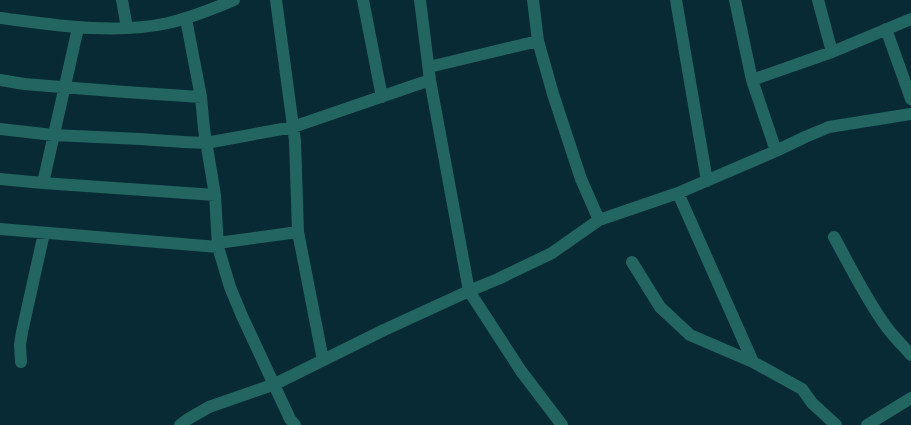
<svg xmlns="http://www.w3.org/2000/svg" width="911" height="425" viewBox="0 0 911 425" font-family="'PT Sans Narrow',sans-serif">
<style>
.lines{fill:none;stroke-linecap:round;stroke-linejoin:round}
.street{stroke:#226561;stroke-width:12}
</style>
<rect width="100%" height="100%" fill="#082a34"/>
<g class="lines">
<path class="street" d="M122,0L127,28
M276,0L295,141L298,232L323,360
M363,0L382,97
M420,0L430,80L469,291L521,371L562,425
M533,0L538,41L553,94L581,179L599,220
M676,0L707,181
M735,0L752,80L776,151
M818,0L832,52
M0,18C54,25 114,35 168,23C191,18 212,9 234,0
M186,19L201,97L204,129L215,195L218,247L230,287L242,316L290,419L295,425
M886,29L911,99
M429,67L538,41
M0,80L24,84L125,92L201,97
M752,80L832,52L911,19
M0,129L53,135L140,139L184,142L206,143L293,127L430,80
M0,179L43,183L215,195
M43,183L78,28
M678,193L753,362
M0,229L218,247
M834,237C850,266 865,297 885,325C893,336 902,345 911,355
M218,243L298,232
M632,262L660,307L690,335L753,362L802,389L812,403L836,425
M21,362L20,345L22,332L44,233
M180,425L188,419L209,407L275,384L384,330L469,291L498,279L552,253L599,220L678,193L776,151L805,137L829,127L911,114
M867,425L911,398"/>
</g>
</svg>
